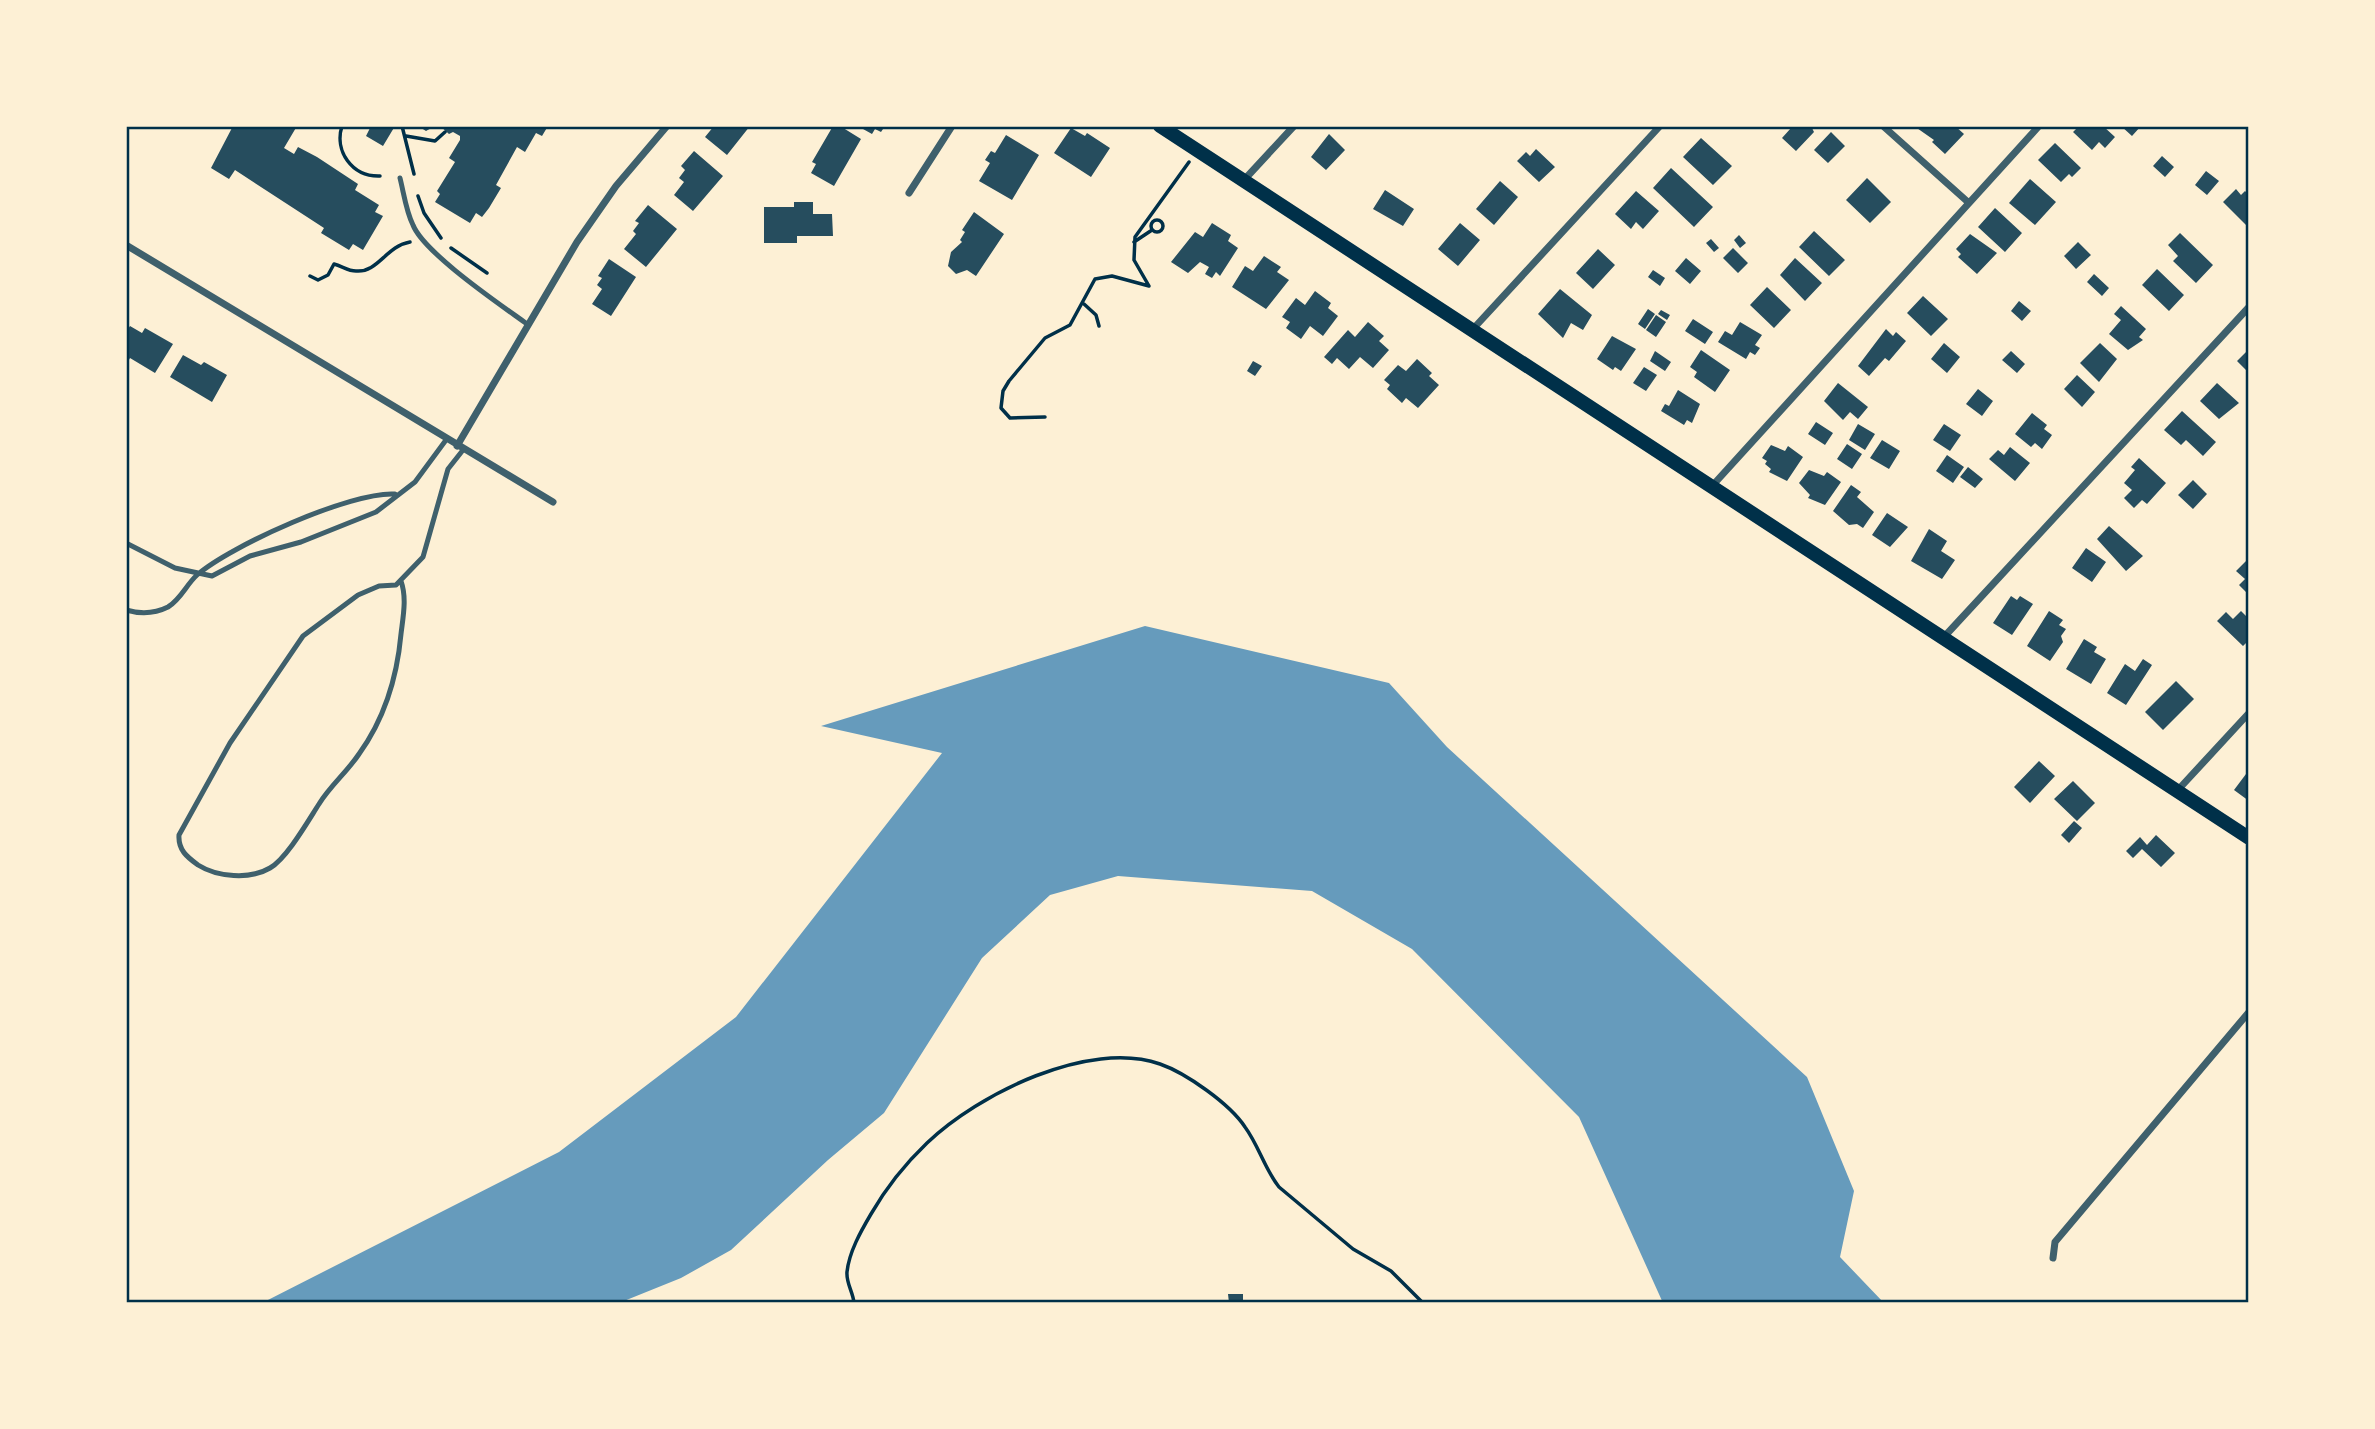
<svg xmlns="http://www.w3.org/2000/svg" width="2375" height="1429" viewBox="0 0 2375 1429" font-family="'Exo 2',sans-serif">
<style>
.water{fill:#669bbc}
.building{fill:#264d5e}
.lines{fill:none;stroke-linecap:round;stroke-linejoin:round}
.path{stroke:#003049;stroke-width:3.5}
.service{stroke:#3f606c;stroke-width:5}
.minor{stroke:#3f606c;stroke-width:7}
.secondary{stroke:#003049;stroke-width:14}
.neatline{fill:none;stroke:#003049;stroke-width:2.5}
</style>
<rect width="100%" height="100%" fill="#fdf0d5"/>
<path class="water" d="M1145,626L1389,683L1447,747L1807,1077L1854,1191L1840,1257L1884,1303H1663L1579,1117L1412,949L1312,891L1118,876L1050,895L982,958L884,1113L828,1160L731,1250L681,1278L619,1303H262L559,1152L736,1017L942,753L821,726Z"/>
<path class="building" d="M233,126H297L284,148L294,154L298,147L317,157L358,184L355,190L379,205L375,212L383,216L363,250L353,244L349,250L321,233L324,228L235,170L229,179L211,168Z
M371,126H395L383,146L366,136Z
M418,126H435L426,131Z
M440,126H548L542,136L536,133L525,152L517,147L496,185L501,188L489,208L482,217L476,213L470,223L435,202L440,194L437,191L455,162L449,158L460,140V136L453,132L449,134Z
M714,126H750L727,155L705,137Z
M833,126H840L861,139L834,186L811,173L816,164L812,162Z
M864,126H885L881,132L875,129L872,134L863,129Z
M1789,126H1811L1814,132L1796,151L1782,138L1791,128Z
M1914,126H1955L1964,134L1945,154L1932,142L1934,140Z
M2079,126H2103L2115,137L2105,148L2099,142L2092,150L2073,132Z
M2121,126H2141L2132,136Z
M1071,128L1085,136L1087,133L1110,148L1091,177L1054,153Z
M1831,132L1845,146L1828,163L1814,150Z
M1329,134L1345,150L1326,170L1311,157Z
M1006,135L1039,155L1012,200L979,181L990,163L985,160L991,151L995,153Z
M1701,138L1732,166L1713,185L1683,157Z
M2055,143L2081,168L2072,177L2069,174L2061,182L2038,160Z
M1536,149L1555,167L1539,182L1517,161L1526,152L1530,156Z
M694,151L723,176L693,211L674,195L684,182L679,178L685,170L681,166Z
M2162,156L2174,167L2165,177L2153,166Z
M1671,168L1713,207L1694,227L1653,188Z
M2206,171L2219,181L2207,195L2195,185Z
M1867,178L1891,202L1870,223L1846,200Z
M2030,179L2056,202L2035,225L2009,203Z
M1500,181L1518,197L1494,225L1476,209Z
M2236,189L2241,195L2245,191L2249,195L2247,226L2223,202Z
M1385,190L1414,209L1403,226L1373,209Z
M1636,191L1659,211L1643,229L1636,222L1631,229L1615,214Z
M794,202H813V214H832L833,236H797V243H764V207H794Z
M648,205L677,229L646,267L624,249L636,234L633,231L639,223L635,221Z
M1995,208L2022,233L2005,252L1978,227Z
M974,212L1004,234L976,276L967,270L956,274L948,266L951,252L962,242L960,240L965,232L962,230Z
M1212,223L1231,235L1228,241L1238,248L1220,276L1216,272L1212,278L1205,274L1209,267L1200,262L1188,273L1171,262L1195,232L1203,237Z
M1460,223L1480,240L1458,266L1438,249Z
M1814,231L1845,260L1829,276L1799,247Z
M2180,233L2213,265L2196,283L2173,261L2178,256L2168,245Z
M1970,234L1997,253L1977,274L1958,257L1961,254L1956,249Z
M1739,235L1746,243L1740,248L1734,240Z
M1711,239L1719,248L1714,252L1706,243Z
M2078,242L2091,255L2076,269L2064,256Z
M1733,248L1748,263L1738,273L1723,258Z
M1598,249L1615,265L1593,289L1576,273Z
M1264,256L1281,267L1277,272L1289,280L1266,309L1232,287L1245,266L1253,271Z
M1686,258L1701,271L1690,284L1675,271Z
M1795,258L1822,283L1805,301L1780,275Z
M609,259L636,277L611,316L592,304L602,289L597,285L602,278L598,276Z
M2157,269L2184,295L2169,311L2142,285Z
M1653,270L1665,278L1660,286L1648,277Z
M2094,274L2109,288L2102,296L2087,282Z
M1767,287L1791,310L1774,328L1750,305Z
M1560,289L1592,315L1583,330L1571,323L1563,338L1538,314Z
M1315,291L1331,303L1328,308L1338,316L1323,336L1310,326L1301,339L1286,328L1290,322L1282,317L1296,298L1305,305Z
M1923,296L1948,319L1931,336L1907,313Z
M2019,301L2031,311L2022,321L2011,311Z
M2121,306L2146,329L2139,337L2143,340L2128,350L2109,334L2121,320L2114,314Z
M1648,309L1655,314L1645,329L1638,324Z
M1661,310L1670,315L1667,320L1658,314Z
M1656,315L1666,322L1656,337L1646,330Z
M1693,319L1713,332L1705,344L1685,331Z
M1368,322L1384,336L1379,341L1389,350L1373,368L1360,357L1349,369L1337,358L1332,364L1324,357L1348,330L1355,337Z
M1740,322L1762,335L1755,345L1760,348L1755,355L1750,352L1746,359L1718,342L1725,331L1732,335Z
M130,326L142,333L145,328L173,344L155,373L130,358L126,365V332Z
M1886,329L1893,336L1896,332L1906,341L1889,361L1885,358L1869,376L1858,366Z
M1612,336L1636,349L1621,371L1615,367L1613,370L1597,359Z
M1944,343L1960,357L1947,373L1931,359Z
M2100,343L2117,359L2099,382L2080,363Z
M2249,349V373L2237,361Z
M1701,350L1730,370L1715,392L1694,377L1697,372L1690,367Z
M1655,351L1671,362L1665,371L1650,361Z
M2011,351L2025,364L2017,373L2002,360Z
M183,355L201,365L204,362L227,375L212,402L170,377Z
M1417,359L1432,373L1429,376L1439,385L1418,408L1406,398L1402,403L1387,389L1390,385L1384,380L1398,365L1406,371Z
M1253,361L1262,366L1255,376L1247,371Z
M1644,367L1657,375L1646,391L1633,383Z
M2077,375L2095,392L2082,407L2064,389Z
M1838,383L1868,407L1858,419L1850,412L1843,420L1824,401Z
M2217,383L2239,403L2219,419L2200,401Z
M1978,389L1993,401L1982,416L1966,404Z
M1678,390L1700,404L1692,423L1687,420L1684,425L1661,411L1665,404L1669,406Z
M2182,411L2216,442L2203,456L2186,440L2181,445L2164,430Z
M2032,413L2047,425L2044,429L2052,435L2042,449L2035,443L2031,447L2015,434Z
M1816,422L1833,433L1825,445L1808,434Z
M1858,424L1875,434L1865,450L1849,440Z
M1944,424L1961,435L1950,451L1933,440Z
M1882,440L1900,451L1889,469L1870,458Z
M1847,444L1862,454L1852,469L1837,459Z
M1771,445L1785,451L1788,446L1803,457L1787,481L1769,472L1771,469L1765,464L1767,461L1762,458Z
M2010,447L2030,463L2015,481L1989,459L1998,450L2004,455Z
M1947,455L1964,467L1953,483L1936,471Z
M2139,458L2166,483L2147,504L2142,500L2134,508L2124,498L2132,490L2124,483L2135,470L2131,467Z
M1968,467L1983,479L1975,488L1960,477Z
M1809,470L1824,476L1827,472L1841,482L1825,505L1808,498L1810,495L1799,483Z
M2193,480L2207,494L2193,509L2178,495Z
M1851,485L1861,492L1857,497L1874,512L1863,528L1857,524L1849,525L1833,511Z
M1887,513L1908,527L1890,547L1872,535Z
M2109,526L2143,556L2126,571L2097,539Z
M1929,529L1947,541L1941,551L1955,560L1942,579L1911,561Z
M2086,548L2106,562L2092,582L2072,568Z
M2247,560L2249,562V595L2239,585L2245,579L2236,571Z
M2011,596L2017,600L2020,596L2033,604L2012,635L1993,623Z
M2049,611L2063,620L2059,625L2066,629L2061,636L2063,642L2050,661L2027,646Z
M2241,611L2249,619V640L2243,646L2217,621L2226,612L2233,619Z
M2084,639L2097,647L2094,652L2106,659L2091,684L2066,669Z
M2143,659L2152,665L2126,705L2107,693L2125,664L2135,671Z
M2176,681L2194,699L2163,730L2145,712Z
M2039,761L2055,776L2030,803L2014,787Z
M2249,770V801L2234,790Z
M2073,781L2095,803L2077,821L2054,799Z
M2074,821L2082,828L2069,843L2061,835Z
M2156,835L2175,853L2161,867L2142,849L2133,858L2126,851L2140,837L2147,845Z
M1228,1294H1243V1303H1229Z"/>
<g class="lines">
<path class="path" d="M342,126C334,151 352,177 380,176
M402,126L414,174
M406,136L435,141L445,132
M418,196L424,213L441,238
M1151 226a6 6 0 1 1 12 0a6 6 0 1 1-12 0Z
M1134,242L1152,230
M451,248L487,273
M310,276L318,280L328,275L334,264C342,266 348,271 356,271C378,273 386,246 410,242
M1084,304L1096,315L1099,326
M1045,417L1010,418L1001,408L1003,391L1009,381L1045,338L1070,325L1095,279L1112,276L1149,286L1134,260L1135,237L1189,162
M854,1303C853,1292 846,1283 847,1272C849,1252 861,1231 871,1214C886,1188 905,1164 927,1143C978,1094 1089,1039 1160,1064C1186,1073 1230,1104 1245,1127C1259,1146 1264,1168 1279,1187L1353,1249L1391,1271L1423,1303"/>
<path class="service" d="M400,178C404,194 406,211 413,225C424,253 501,305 527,324
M126,543L175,568L212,576L250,556L301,542L376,512L415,482L446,440
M401,581C407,598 403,617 401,634C397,678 385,718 359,754C347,772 330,786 319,804C308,821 287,858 270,868C250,880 217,877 198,865C187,857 178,850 179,835L230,743L303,636L358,595L379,586L396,585L423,557L448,469L463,450
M126,610C140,614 154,614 168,607C181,599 186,585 197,575C230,546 352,491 395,494"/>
<path class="minor" d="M1883,126L1969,203
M1244,180L1294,126
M909,193L952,126
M126,245L553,502
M1473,329L1660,126
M457,446L577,242L616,186L667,126
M1713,485L2039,126
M1944,637L2249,307
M2177,791L2249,713
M2053,1258L2055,1242L2249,1012"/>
<path class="secondary" d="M1160,126L2249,838"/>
</g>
<rect width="2375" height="1429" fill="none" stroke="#fdf0d5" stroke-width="256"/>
<rect x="128" y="128" width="2119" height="1173" class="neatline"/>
</svg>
